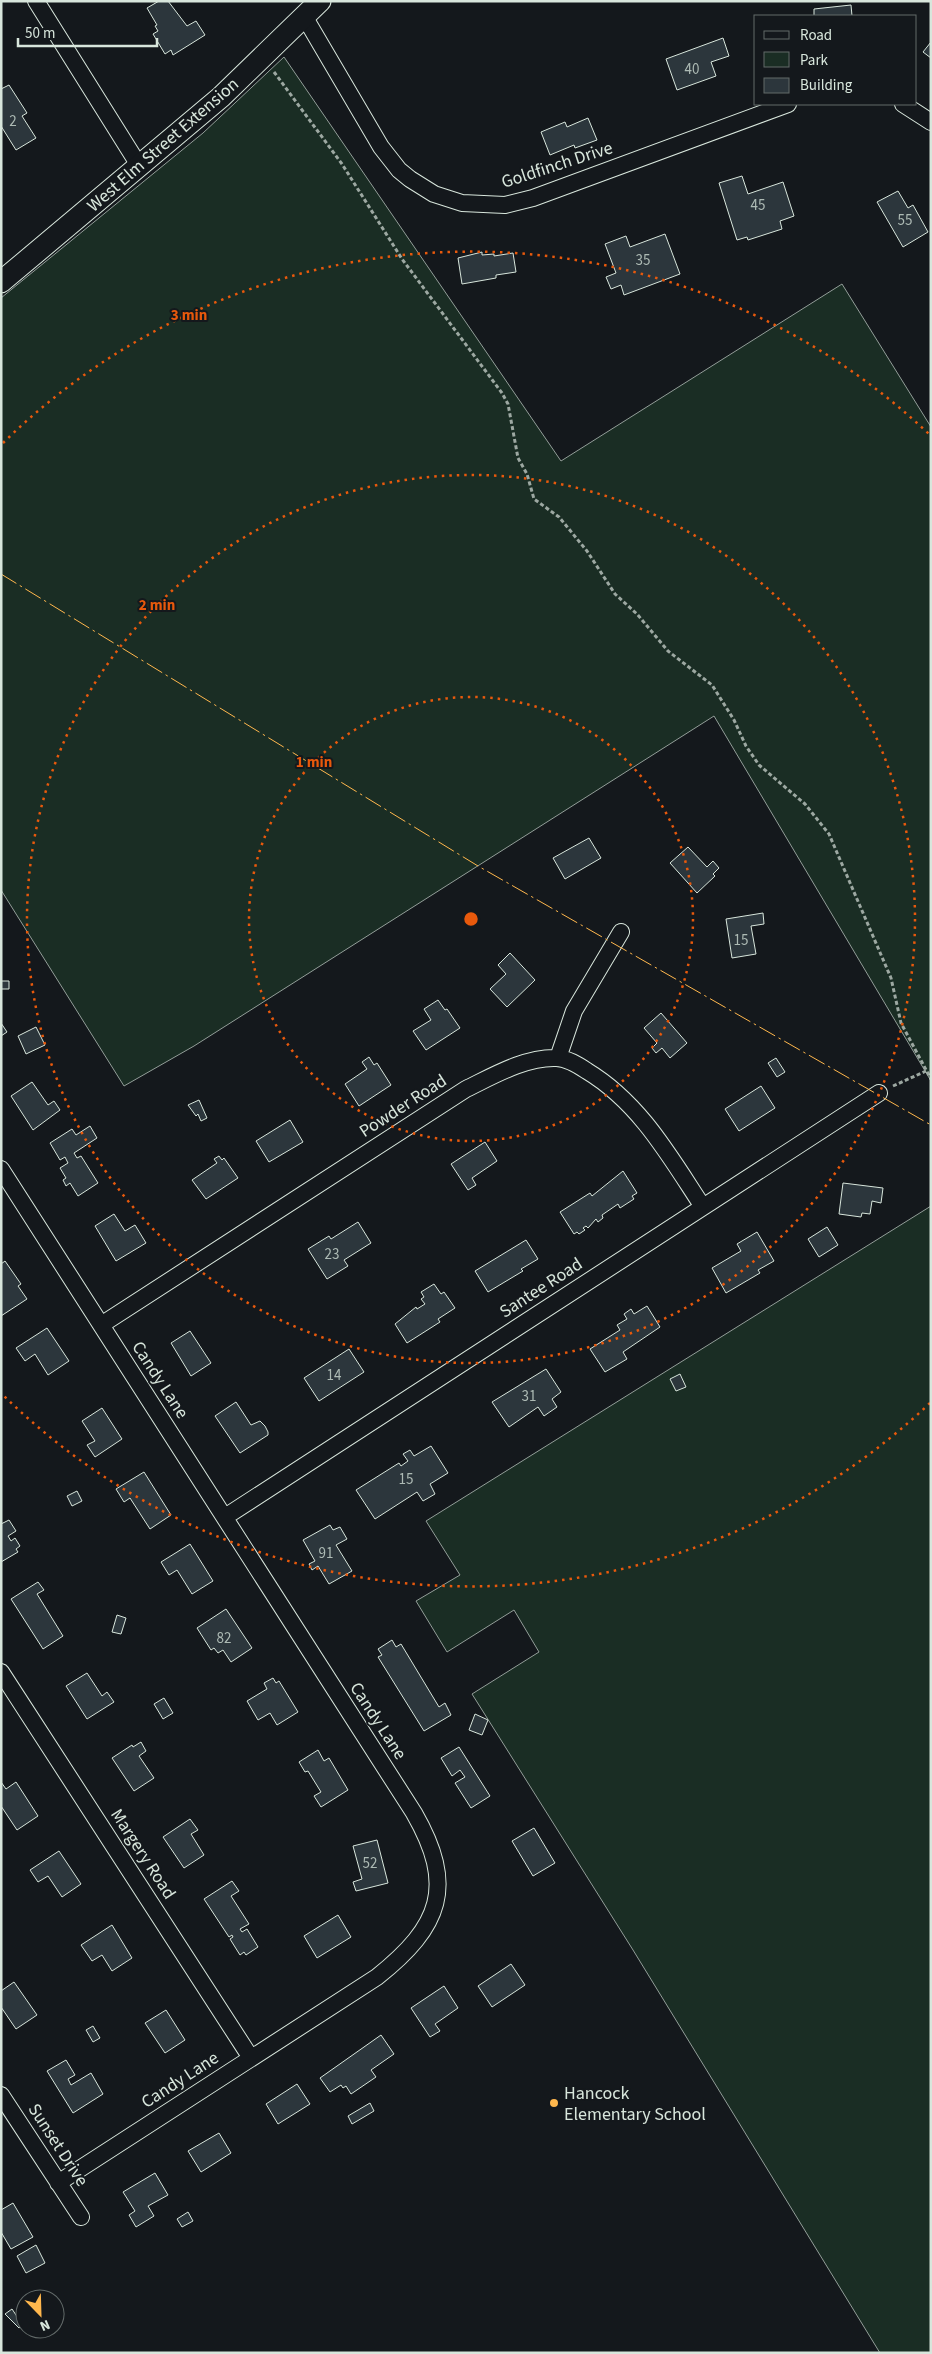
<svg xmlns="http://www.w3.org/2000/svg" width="932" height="2354" viewBox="0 0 932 2354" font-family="'Source Sans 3',sans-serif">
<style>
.green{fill:#1a2d24;stroke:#939e99}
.building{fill:#2c363c;stroke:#d8e6dc}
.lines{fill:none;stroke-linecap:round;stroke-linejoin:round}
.minor-casing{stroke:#d8e6dc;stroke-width:18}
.tertiary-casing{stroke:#d8e6dc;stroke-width:23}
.path{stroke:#9da8a2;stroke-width:3;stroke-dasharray:4 2.5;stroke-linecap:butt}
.minor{stroke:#14181c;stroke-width:16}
.tertiary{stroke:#14181c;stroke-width:21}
.power{stroke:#ffb74d;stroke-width:1;stroke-dasharray:18 4 2.5 4;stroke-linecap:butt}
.ring{fill:none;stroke:#e8590c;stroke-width:2.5;stroke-dasharray:2.5 5}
.poi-dot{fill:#ffb74d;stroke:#14181c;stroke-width:2}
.labels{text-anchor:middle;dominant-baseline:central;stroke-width:4;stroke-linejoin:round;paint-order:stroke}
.number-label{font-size:15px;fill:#adbab4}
.street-label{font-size:18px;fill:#d8e6dc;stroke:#14181c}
.poi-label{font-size:18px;fill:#d8e6dc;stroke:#14181c;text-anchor:start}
.centre{fill:#e8590c;stroke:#14181c;stroke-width:2.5}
.ring-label{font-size:15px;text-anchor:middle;font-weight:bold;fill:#e8590c;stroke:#14181c;stroke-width:4;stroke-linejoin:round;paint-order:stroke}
</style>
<rect width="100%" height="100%" fill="#14181c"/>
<path class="green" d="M284,57L561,461L842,284L931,427V1081L714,716L194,1046L124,1086L1,890V298L203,133Z
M931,1206V2353H880L633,1950L472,1694L539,1652L514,1610L447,1652L416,1601L460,1575L426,1521Z"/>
<path class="building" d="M159,1H168L187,26L196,21L205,35L173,55L171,50L165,54L153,34L158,31L155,26L157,25L147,8Z
M851,5L852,16H814V9Z
M723,38L729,56L711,62L716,76L677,90L666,59Z
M931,42V58L923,52Z
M9,85L27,113L22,116L36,138L16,150L1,126V89Z
M588,118L597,140L575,148L574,145L550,155L541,132L565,122L567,127Z
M742,176L748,194L783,182L794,216L780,221L782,229L748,240L747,237L737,240L719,183Z
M898,191L908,208L913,205L928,232L903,247L877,202Z
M665,234L680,274L624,295L621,285L611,289L606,277L616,273L605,244L626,236L630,247Z
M482,252V255L494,254V256L513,253L516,272L496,275V278L462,284L458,258Z
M589,838L601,858L565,879L553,858Z
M688,847L707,867L713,861L719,868L713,874L715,876L697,893L670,863Z
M763,913L764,924L751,926L756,954L732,958L726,919Z
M510,953L535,980L507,1007L490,989L506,974L498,965Z
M1,981H9V989H1Z
M438,1000L445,1010L447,1009L460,1028L426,1050L413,1031L431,1020L424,1009Z
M661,1013L687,1043L670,1058L662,1048L656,1053L652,1048L657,1043L644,1028Z
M1,1023L7,1032L1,1036Z
M36,1027L45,1045L26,1054L18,1036Z
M369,1057L374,1065L377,1063L391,1085L359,1106L345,1084L367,1069L362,1062Z
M776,1058L785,1072L777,1077L768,1063Z
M32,1082L48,1105L54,1101L60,1110L33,1130L11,1096Z
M761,1086L775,1108L739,1131L725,1109Z
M199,1100L207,1118L201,1121L198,1114L196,1116L188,1105Z
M290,1120L303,1142L269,1162L256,1141Z
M90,1126L97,1138L74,1153L77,1158L81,1156L98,1183L78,1196L70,1183L66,1186L63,1180L66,1178L60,1168L68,1163L65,1157L60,1160L50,1143L72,1129L76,1135Z
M485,1142L497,1161L472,1178L476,1185L468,1190L451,1164Z
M219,1156L222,1160L224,1158L238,1178L206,1199L192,1180L217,1163L214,1159Z
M623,1171L637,1193L632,1196L634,1199L620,1208L618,1204L602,1215L603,1218L598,1222L596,1219L588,1228L586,1226L583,1228L585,1230L579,1234L577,1232L574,1234L560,1212L590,1193L592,1196Z
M843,1183L883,1188L881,1203L872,1201L870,1214L862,1213L861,1217L839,1214Z
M114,1214L125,1231L135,1225L146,1243L116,1261L95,1226Z
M358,1222L371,1243L344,1260L348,1266L327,1279L308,1249L329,1236L331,1239Z
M827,1227L838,1245L819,1257L808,1239Z
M757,1232L774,1261L758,1270L760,1273L726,1293L712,1268L741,1251L737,1244Z
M526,1240L538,1259L521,1269L523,1271L488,1292L475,1271Z
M5,1261L21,1284L18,1286L27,1299L1,1316V1264Z
M434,1284L441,1294L444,1292L455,1308L438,1319L440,1322L407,1343L395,1324L416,1307L417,1309L425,1304L421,1299L424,1297L421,1292Z
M647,1306L660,1327L623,1352L627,1359L605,1372L590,1349L620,1330L617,1325L627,1319L624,1314L631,1309L634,1314Z
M47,1328L69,1361L48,1375L35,1354L25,1361L16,1348Z
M190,1331L211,1363L191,1376L171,1343Z
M349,1349L364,1372L319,1401L304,1378Z
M546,1369L561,1392L552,1399L557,1407L544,1416L538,1407L509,1427L492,1402Z
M680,1374L686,1387L676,1391L670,1379Z
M236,1402L251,1425L260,1421L265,1426L268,1432V1435L240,1453L215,1416Z
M102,1408L122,1439L95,1457L87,1445L95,1441L82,1421Z
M431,1446L448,1473L430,1484L435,1494L423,1501L417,1492L375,1519L356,1490L399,1463L401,1466L408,1461L403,1454L410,1450L414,1456Z
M144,1472L171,1515L150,1529L130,1498L124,1502L116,1489Z
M77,1491L82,1501L72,1506L67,1496Z
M9,1520L16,1531L8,1536L11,1541L15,1538L20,1546L16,1549L18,1552L1,1562V1524Z
M330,1525L333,1530L340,1527L347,1539L336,1545L352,1571L329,1584L318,1566L312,1570L309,1564L315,1561L303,1540Z
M190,1544L213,1581L192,1594L177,1570L169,1575L161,1562Z
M38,1582L44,1590L37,1594L63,1636L43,1649L11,1599Z
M226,1609L252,1648L231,1662L223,1650L218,1653L214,1648L211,1650L197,1628Z
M117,1615L126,1618L121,1634L112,1632Z
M392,1640L396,1647L401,1644L439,1707L445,1703L451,1715L424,1731L378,1657L382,1655L378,1649Z
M87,1673L102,1696L107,1692L114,1702L87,1719L66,1686Z
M273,1678L276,1683L279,1681L298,1712L277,1725L270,1713L258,1720L247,1701L267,1689L264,1683Z
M164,1698L173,1713L163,1719L154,1704Z
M475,1714L488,1720L482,1735L469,1730Z
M141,1742L146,1751L139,1756L154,1778L134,1791L112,1758L132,1745L133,1747Z
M459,1747L490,1796L471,1808L455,1783L465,1777L460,1770L452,1776L441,1758Z
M318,1750L324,1761L329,1758L348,1790L321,1807L314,1796L321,1792L308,1771L305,1772L299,1762Z
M1,1782L6,1789L16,1782L38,1816L17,1830L1,1806Z
M190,1819L198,1830L191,1834L204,1855L184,1868L163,1837Z
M534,1828L555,1863L533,1876L512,1841Z
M377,1840L388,1883L356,1891L353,1882L362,1879L353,1846Z
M59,1851L81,1884L62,1897L48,1876L38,1882L30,1870Z
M232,1881L239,1891L231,1896L249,1924L240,1929L242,1932L247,1929L258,1947L246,1955L244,1952L240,1955L230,1939L233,1937L232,1935L229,1937L204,1899Z
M338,1915L351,1937L317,1958L304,1936Z
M112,1925L132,1958L112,1971L102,1955L92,1961L81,1945Z
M511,1964L525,1985L492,2007L478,1986Z
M14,1982L37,2015L16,2029L1,2007V1991Z
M444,1986L458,2008L435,2024L440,2031L430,2037L411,2008Z
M166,2010L185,2040L165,2053L145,2023Z
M93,2026L100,2038L93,2042L86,2030Z
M381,2035L394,2054L371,2070L376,2077L351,2094L346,2086L343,2088L341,2085L330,2092L320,2078Z
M66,2060L75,2075L68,2079L71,2085L91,2073L103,2094L73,2113L47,2071Z
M297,2084L310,2104L278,2124L266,2104Z
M370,2103L374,2111L352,2124L348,2116Z
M219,2133L231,2153L201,2172L188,2151Z
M155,2173L168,2195L148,2206L154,2216L136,2227L129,2215L135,2211L123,2192Z
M13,2203L33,2237L11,2249L1,2232V2210Z
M188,2212L193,2221L182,2227L177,2219Z
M36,2245L45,2263L26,2273L17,2256Z
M12,2309L18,2318L25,2313V2323L19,2328L5,2314Z"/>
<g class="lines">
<defs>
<path id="minor" d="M36,1L140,167
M304,16L381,147L399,170L410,179L434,194L462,203L505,205L533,198L788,104
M903,104L931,122
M558,1058L574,1011L621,932
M1,1169L414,1813C456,1886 441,1926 377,1977L58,2183
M101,1325L466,1089C493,1076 525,1057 556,1058C567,1058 578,1065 587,1071C640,1103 670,1157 703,1207
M225,1517L879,1093
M1,1672L251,2058
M1,2095L81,2217"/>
<path id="tertiary" d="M1,282L221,97L320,1"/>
</defs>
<use href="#minor" class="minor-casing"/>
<use href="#tertiary" class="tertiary-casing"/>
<path class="path" d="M274,72L342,164L402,259L502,393L508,404L518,458L527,474L534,499L559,517L587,551L615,594L637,614L668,651L712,685L734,720L746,746L759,765L805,804L829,834L891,978L901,1023L931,1079
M893,1086L926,1071"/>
<use href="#minor" class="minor"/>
<use href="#tertiary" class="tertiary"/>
<path class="power" d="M1,574L478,866L931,1125"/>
</g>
<g class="ring">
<circle cx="471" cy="919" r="222"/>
<circle cx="471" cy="919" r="444"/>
<path d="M930 1403A667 667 0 0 1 3 1395M3 443A667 667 0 0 1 930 435"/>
</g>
<circle class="poi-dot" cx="554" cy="2103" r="5"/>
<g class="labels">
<g class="number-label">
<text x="692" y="69">40</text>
<text x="13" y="121">2</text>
<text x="758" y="205">45</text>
<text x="905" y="220">55</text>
<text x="643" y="260">35</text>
<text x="741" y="940">15</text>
<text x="332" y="1254">23</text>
<text x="334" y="1375">14</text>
<text x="529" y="1396">31</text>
<text x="406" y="1479">15</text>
<text x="326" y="1553">91</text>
<text x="224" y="1638">82</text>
<text x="370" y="1863">52</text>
</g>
<g class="street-label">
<text transform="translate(163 145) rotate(-41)">West Elm Street Extension</text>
<text transform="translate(557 165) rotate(-18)">Goldfinch Drive</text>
<text transform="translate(403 1106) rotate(-33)">Powder Road</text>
<text transform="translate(541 1288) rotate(-33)">Santee Road</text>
<text transform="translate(160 1380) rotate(57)">Candy Lane</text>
<text transform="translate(378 1721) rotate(57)">Candy Lane</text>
<text transform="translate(143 1854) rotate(57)">Margery Road</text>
<text transform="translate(180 2080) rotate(-33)">Candy Lane</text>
<text transform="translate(58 2145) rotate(57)">Sunset Drive</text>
</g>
<g class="poi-label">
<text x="564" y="2093">Hancock<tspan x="564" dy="21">Elementary School</tspan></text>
</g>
</g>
<circle cx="471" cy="919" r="8" class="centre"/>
<g class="ring-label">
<text x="189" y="320">3 min</text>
<text x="157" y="610">2 min</text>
<text x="314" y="767">1 min</text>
</g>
<rect width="932" height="2354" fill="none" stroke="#d8e6dc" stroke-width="5"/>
<rect x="754" y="15" width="162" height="90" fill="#14181c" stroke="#626a69"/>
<rect x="764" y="31" width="25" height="8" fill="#14181c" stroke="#626a69"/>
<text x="800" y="40" font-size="15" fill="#d8e6dc">Road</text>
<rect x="764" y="52" width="25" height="15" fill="#1a2d24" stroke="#626a69"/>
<text x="800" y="65" font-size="15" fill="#d8e6dc">Park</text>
<rect x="764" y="78" width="25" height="15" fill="#2c363c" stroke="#626a69"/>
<text x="800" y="90" font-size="15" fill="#d8e6dc">Building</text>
<g transform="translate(40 2314) rotate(157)"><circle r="24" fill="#14181c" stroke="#626a69"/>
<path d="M0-4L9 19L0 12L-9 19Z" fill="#ffb74d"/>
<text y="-8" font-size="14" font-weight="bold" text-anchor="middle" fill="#d8e6dc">N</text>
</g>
<path d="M18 38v8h139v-8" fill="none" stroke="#d8e6dc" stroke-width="2.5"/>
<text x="25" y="38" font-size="15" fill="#d8e6dc" stroke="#14181c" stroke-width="4" paint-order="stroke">50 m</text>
</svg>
